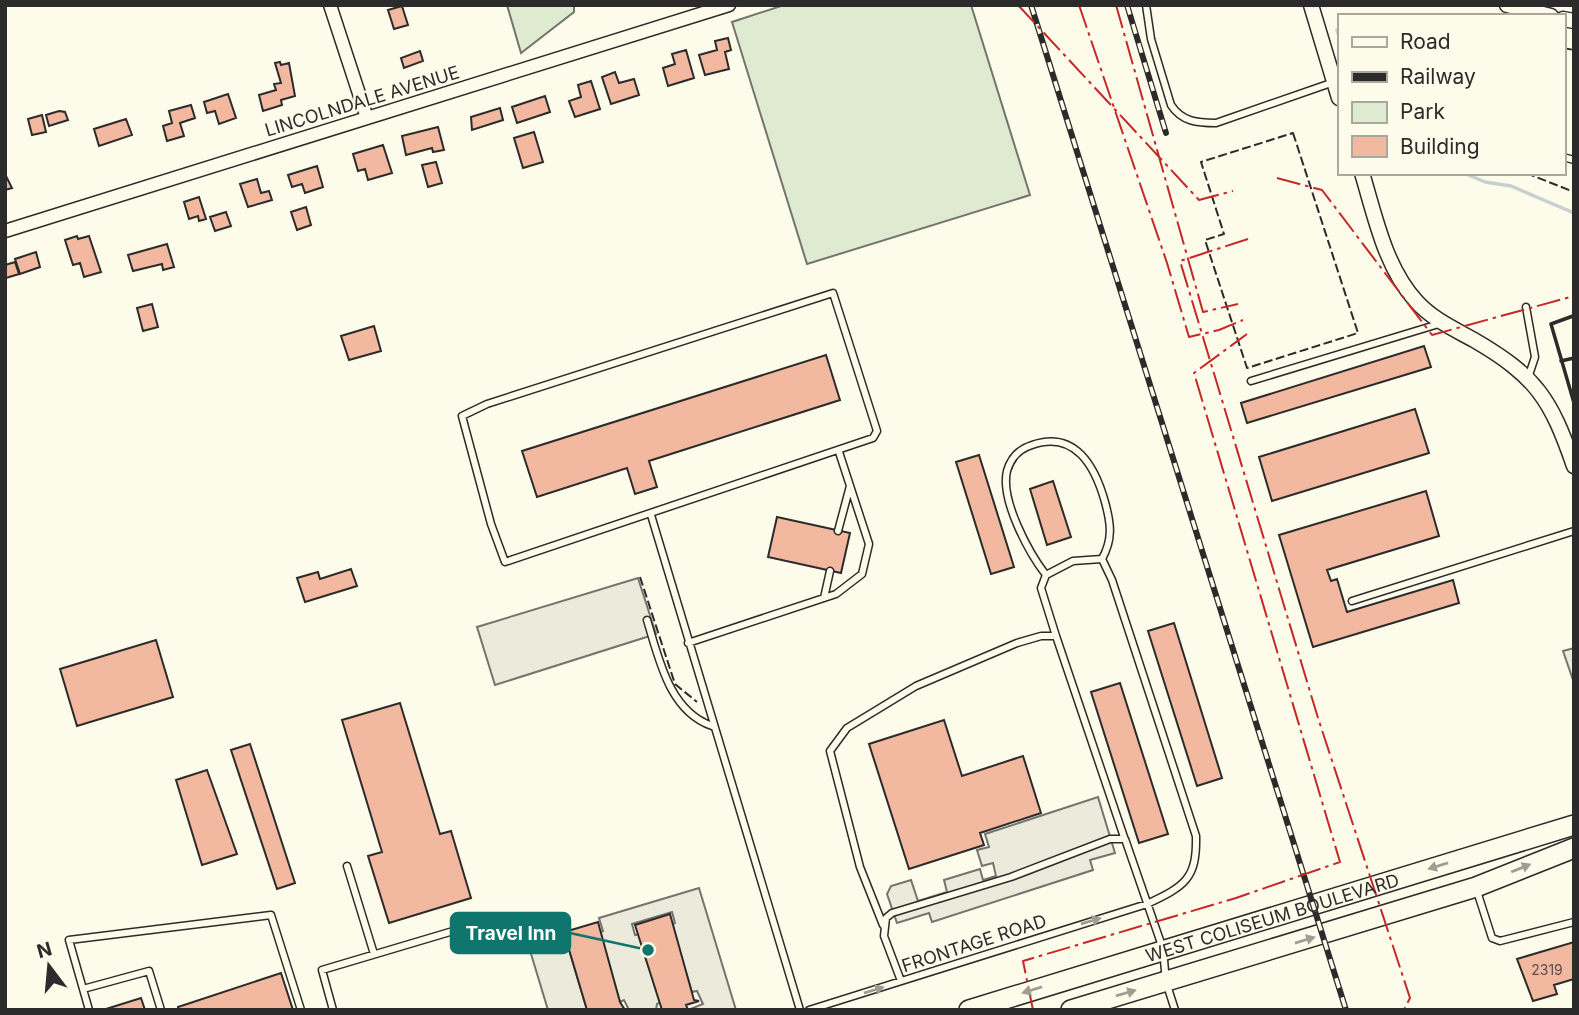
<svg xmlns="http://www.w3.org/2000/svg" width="1579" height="1015" viewBox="0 0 1579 1015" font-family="Inter,sans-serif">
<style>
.green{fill:#deebd1;stroke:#74746e;stroke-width:2}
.parking{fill:#eceadb;stroke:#74746e;stroke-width:2}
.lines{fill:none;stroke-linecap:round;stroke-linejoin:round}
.stream{stroke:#c7d0d0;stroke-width:3.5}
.building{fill:#f2b8a0;stroke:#2b2b2b;stroke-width:2}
.service-casing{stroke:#2b2b2b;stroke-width:9}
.minor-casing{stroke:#2b2b2b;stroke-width:15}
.tertiary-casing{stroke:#2b2b2b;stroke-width:17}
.trunk-casing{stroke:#2b2b2b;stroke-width:22}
.service{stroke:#fdfbea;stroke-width:6}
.minor{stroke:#fdfbea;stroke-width:12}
.tertiary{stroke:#fdfbea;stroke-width:14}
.trunk{stroke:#fdfbea;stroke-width:19}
.rail-casing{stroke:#2b2b2b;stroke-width:6}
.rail{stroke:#fdfbea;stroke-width:3.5;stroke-dasharray:10;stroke-linecap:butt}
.fence{stroke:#2b2b2b;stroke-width:2;stroke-dasharray:9 3.5;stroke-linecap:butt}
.wall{stroke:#2b2b2b;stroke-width:3.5}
.power{stroke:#c62828;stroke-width:2;stroke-dasharray:24 5 3.5 5;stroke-linecap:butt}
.oneway{fill:#9e9d94}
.labels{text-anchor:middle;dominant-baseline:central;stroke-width:5;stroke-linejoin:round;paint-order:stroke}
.number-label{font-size:14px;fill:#5d4e48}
.street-label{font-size:18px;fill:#2b2b2b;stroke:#fdfbea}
.leader{fill:none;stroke:#0f766e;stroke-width:2.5}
.callout-dot{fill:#0f766e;stroke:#fdfbea;stroke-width:2.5}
.callout{fill:#0f766e;stroke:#0f766e;stroke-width:2.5}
.callout-label{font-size:19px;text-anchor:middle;font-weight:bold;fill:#fff}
</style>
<rect width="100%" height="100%" fill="#fdfbea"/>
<path class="green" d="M507,5H574V12L521,53Z
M784,5H971L1030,195L807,264L732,22Z"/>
<path class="parking" d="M638,578L656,634L495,685L477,627Z
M1574,648V683L1563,651Z
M1098,797L1115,853L1090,860L1093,870L932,922L929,913L897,923L887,894L891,886L911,880L918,901L947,892L944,880L980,869L983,880L996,876L993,863L982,866L977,850L989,847L985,834Z
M699,888L736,1010H688L703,1004L697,991L692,992L671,925L675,923L672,912L632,924L635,935L640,934L661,1002L657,1004L656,1010H629L624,1000L620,1002L599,933L603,931L599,918Z
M559,935L562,944L567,943L587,1010H548L528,944Z"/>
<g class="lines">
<path class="stream" d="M1337,30L1339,36
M1464,173L1485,182L1511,186L1574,213"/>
</g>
<path class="building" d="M402,6L408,25L394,29L388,10Z
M728,38L731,50L725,52L729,69L705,75L699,55L717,50L715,41Z
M686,50L694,78L668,86L663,68L675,64L672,54Z
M420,51L423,61L404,68L401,58Z
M280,62L281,65L289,63L295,96L281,100L282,105L263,111L259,95L276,90L274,84L281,83L275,63Z
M615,72L619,83L634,79L639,95L611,104L602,77Z
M591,81L600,109L575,117L569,101L581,97L578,85Z
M228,94L236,118L219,124L215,111L207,113L204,102Z
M545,96L550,112L517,123L512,107Z
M191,105L195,118L180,123L184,136L167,141L163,126L172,123L169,111Z
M500,108L503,120L472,130L471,117Z
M59,111L65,112L68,120L49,126L46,115Z
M42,115L46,132L32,135L28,119Z
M126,119L132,135L99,146L94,129Z
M438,127L444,150L433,152L432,148L406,155L402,136Z
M534,132L543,162L523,168L514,138Z
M383,145L392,173L368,180L365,169L358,171L353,154Z
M436,162L442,183L428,187L422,165Z
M317,166L323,187L305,193L302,184L292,187L288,175Z
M5,174L12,188L5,190Z
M257,179L261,193L269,191L272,200L248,207L240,184Z
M199,197L206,219L199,221L198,216L189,219L184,202Z
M306,207L311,225L297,230L291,212Z
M226,212L231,226L215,231L210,217Z
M77,236L78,239L89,236L101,272L84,277L80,263L73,265L65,240Z
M167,244L174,267L163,270L162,264L133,271L128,255Z
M36,252L40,267L20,274L15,259Z
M15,262L19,274L6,278L5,265Z
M152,304L158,327L143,331L137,308Z
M374,326L381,351L349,360L341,336Z
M1424,346L1431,367L1247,423L1241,403Z
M826,355L840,400L649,461L657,487L635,494L627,468L537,497L522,451Z
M1415,409L1429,453L1272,501L1259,457Z
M979,455L1014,567L991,574L956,462Z
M1053,481L1071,537L1047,545L1030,489Z
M1426,491L1439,536L1327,570L1331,581L1337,579L1347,612L1453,580L1459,603L1313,647L1279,535Z
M777,517L850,533L841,573L768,557Z
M351,569L357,586L305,602L297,578L318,572L320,579Z
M1174,623L1222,778L1197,786L1148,631Z
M156,640L173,697L77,726L60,669Z
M1120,683L1168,834L1139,843L1091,692Z
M400,703L440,834L451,831L471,898L389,923L368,856L382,852L342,720Z
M944,720L962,776L1023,756L1041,813L980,833L984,845L909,869L869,744Z
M250,744L295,883L277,889L231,750Z
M207,770L237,854L202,865L176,780Z
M670,914L694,1000L699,1001L686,1005L688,1010H662L635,925Z
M598,922L620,1002L625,1010H587L565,936L562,937L561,933Z
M1574,942V979L1554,985L1557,994L1533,1001L1517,959Z
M281,973L293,1010H178V1007Z
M141,998L145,1010H107L106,1009Z"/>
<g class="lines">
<defs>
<path id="service" d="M1146,5L1151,39L1171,105C1182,122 1198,123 1216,123L1334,82
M1563,157L1574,160
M833,293L877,431L873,438L505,562L491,524L462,416L487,404Z
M1526,307L1535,357L1528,378
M1251,381L1442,323
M651,515L800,1010
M838,531L850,486
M1046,575C1029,553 1000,500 1007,471C1011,457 1019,449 1032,445C1075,430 1095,466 1105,502C1111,524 1113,539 1102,559
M824,598L830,571
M1352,601L1574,531
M647,620C659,659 669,711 712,726
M688,643L836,594L862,574L869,544L839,452
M347,866L374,954
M1476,888L1492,938L1500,941L1574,922
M883,925L860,867L830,751L847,728L916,686L1017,643L1041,636H1056L1125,840
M901,981L884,936L886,918L892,913L1011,877L1110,839H1125L1163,949L1166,982L1175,1010
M83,989L69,940L271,915L301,1010
M89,1010L83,989L149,971L161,1010
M333,1010L322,970L470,926
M809,1010L1147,904C1185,886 1197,879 1196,836L1112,580L1102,559L1073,561L1046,575L1041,588L1056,636"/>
<path id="minor" d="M330,5L367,118
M5,231L729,5"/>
<path id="tertiary" d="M1311,5L1339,98
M1507,5L1551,16
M1563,19L1574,21
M1362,173C1375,216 1385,267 1416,301C1432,319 1454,329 1474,340C1536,376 1551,399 1574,466"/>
<g id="trunk">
<path id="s1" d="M969,1010L1574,825"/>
<path d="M1071,1010L1476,887L1574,848"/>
</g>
</defs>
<use href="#service" class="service-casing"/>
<use href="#minor" class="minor-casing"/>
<use href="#tertiary" class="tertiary-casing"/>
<use href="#trunk" class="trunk-casing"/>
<use href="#service" class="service"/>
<use href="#minor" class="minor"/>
<use href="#tertiary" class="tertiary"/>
<use href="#trunk" class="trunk"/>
<defs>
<path id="rail" d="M1031,5L1346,1010
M1127,5L1166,133"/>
</defs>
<use href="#rail" class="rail-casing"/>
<use href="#rail" class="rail"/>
<path class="fence" d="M1563,48L1574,50
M1293,133L1358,333L1247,368L1205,240L1224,234L1201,162Z
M1526,173L1574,192
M640,577L675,684L697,702"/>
<path class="wall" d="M1573,316L1551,324L1574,403
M1561,361L1574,358"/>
<path class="power" d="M1018,5L1199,200L1233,191
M1079,5L1167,263L1189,337L1219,330L1243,320
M1116,5L1203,312L1238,304
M1277,178L1322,190L1432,335L1574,296
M1248,239L1180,261L1318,718L1410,998L1404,1010
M1033,1010L1023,961L1236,898L1340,862L1194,373L1247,334"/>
</g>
<defs><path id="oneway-solid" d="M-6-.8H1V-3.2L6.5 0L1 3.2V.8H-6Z" transform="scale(1.75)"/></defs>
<g class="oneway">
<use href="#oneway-solid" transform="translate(1438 866) rotate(163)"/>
<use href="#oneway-solid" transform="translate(1521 868) rotate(-22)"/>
<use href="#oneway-solid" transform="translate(1091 921) rotate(-16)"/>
<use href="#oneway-solid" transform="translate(1305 940) rotate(-17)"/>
<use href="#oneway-solid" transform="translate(874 990) rotate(-17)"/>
<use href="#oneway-solid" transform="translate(1032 990) rotate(163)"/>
<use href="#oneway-solid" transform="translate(1126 993) rotate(-16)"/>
</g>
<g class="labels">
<g class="number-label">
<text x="1547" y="969">2319</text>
</g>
<g class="street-label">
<text transform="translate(362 101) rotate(-17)">LINCOLNDALE AVENUE</text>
<text stroke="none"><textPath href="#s1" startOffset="317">WEST COLISEUM BOULEVARD</textPath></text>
<text transform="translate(974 943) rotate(-18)">FRONTAGE ROAD</text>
</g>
</g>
<path class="leader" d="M648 950L570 933"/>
<circle class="callout-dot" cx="648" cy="950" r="7"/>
<rect class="callout" x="451" y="913" width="119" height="40" rx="7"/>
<g class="callout-label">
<text x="511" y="940">Travel Inn</text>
</g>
<rect width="1579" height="1015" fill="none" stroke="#2b2b2b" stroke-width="14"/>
<rect x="1338" y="14" width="228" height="161" fill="#fdfbea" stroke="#a9a89e" stroke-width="2"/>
<rect x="1352" y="37" width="35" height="10" fill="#fdfbea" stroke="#a9a89e" stroke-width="2"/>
<text x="1400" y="49" font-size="21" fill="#2b2b2b">Road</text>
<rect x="1352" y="72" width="35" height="10" fill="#2b2b2b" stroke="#a9a89e" stroke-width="2"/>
<text x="1400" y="84" font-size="21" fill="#2b2b2b">Railway</text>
<rect x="1352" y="102" width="35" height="21" fill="#deebd1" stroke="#a9a89e" stroke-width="2"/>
<text x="1400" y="119" font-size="21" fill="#2b2b2b">Park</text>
<rect x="1352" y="136" width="35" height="21" fill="#f2b8a0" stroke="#a9a89e" stroke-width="2"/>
<text x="1400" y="154" font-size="21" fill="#2b2b2b">Building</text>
<g transform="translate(49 966) rotate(344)" stroke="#fdfbea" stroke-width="5" paint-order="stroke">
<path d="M0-5L12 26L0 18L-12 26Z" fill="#2b2b2b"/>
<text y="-10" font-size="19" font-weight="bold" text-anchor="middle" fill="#2b2b2b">N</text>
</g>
</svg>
